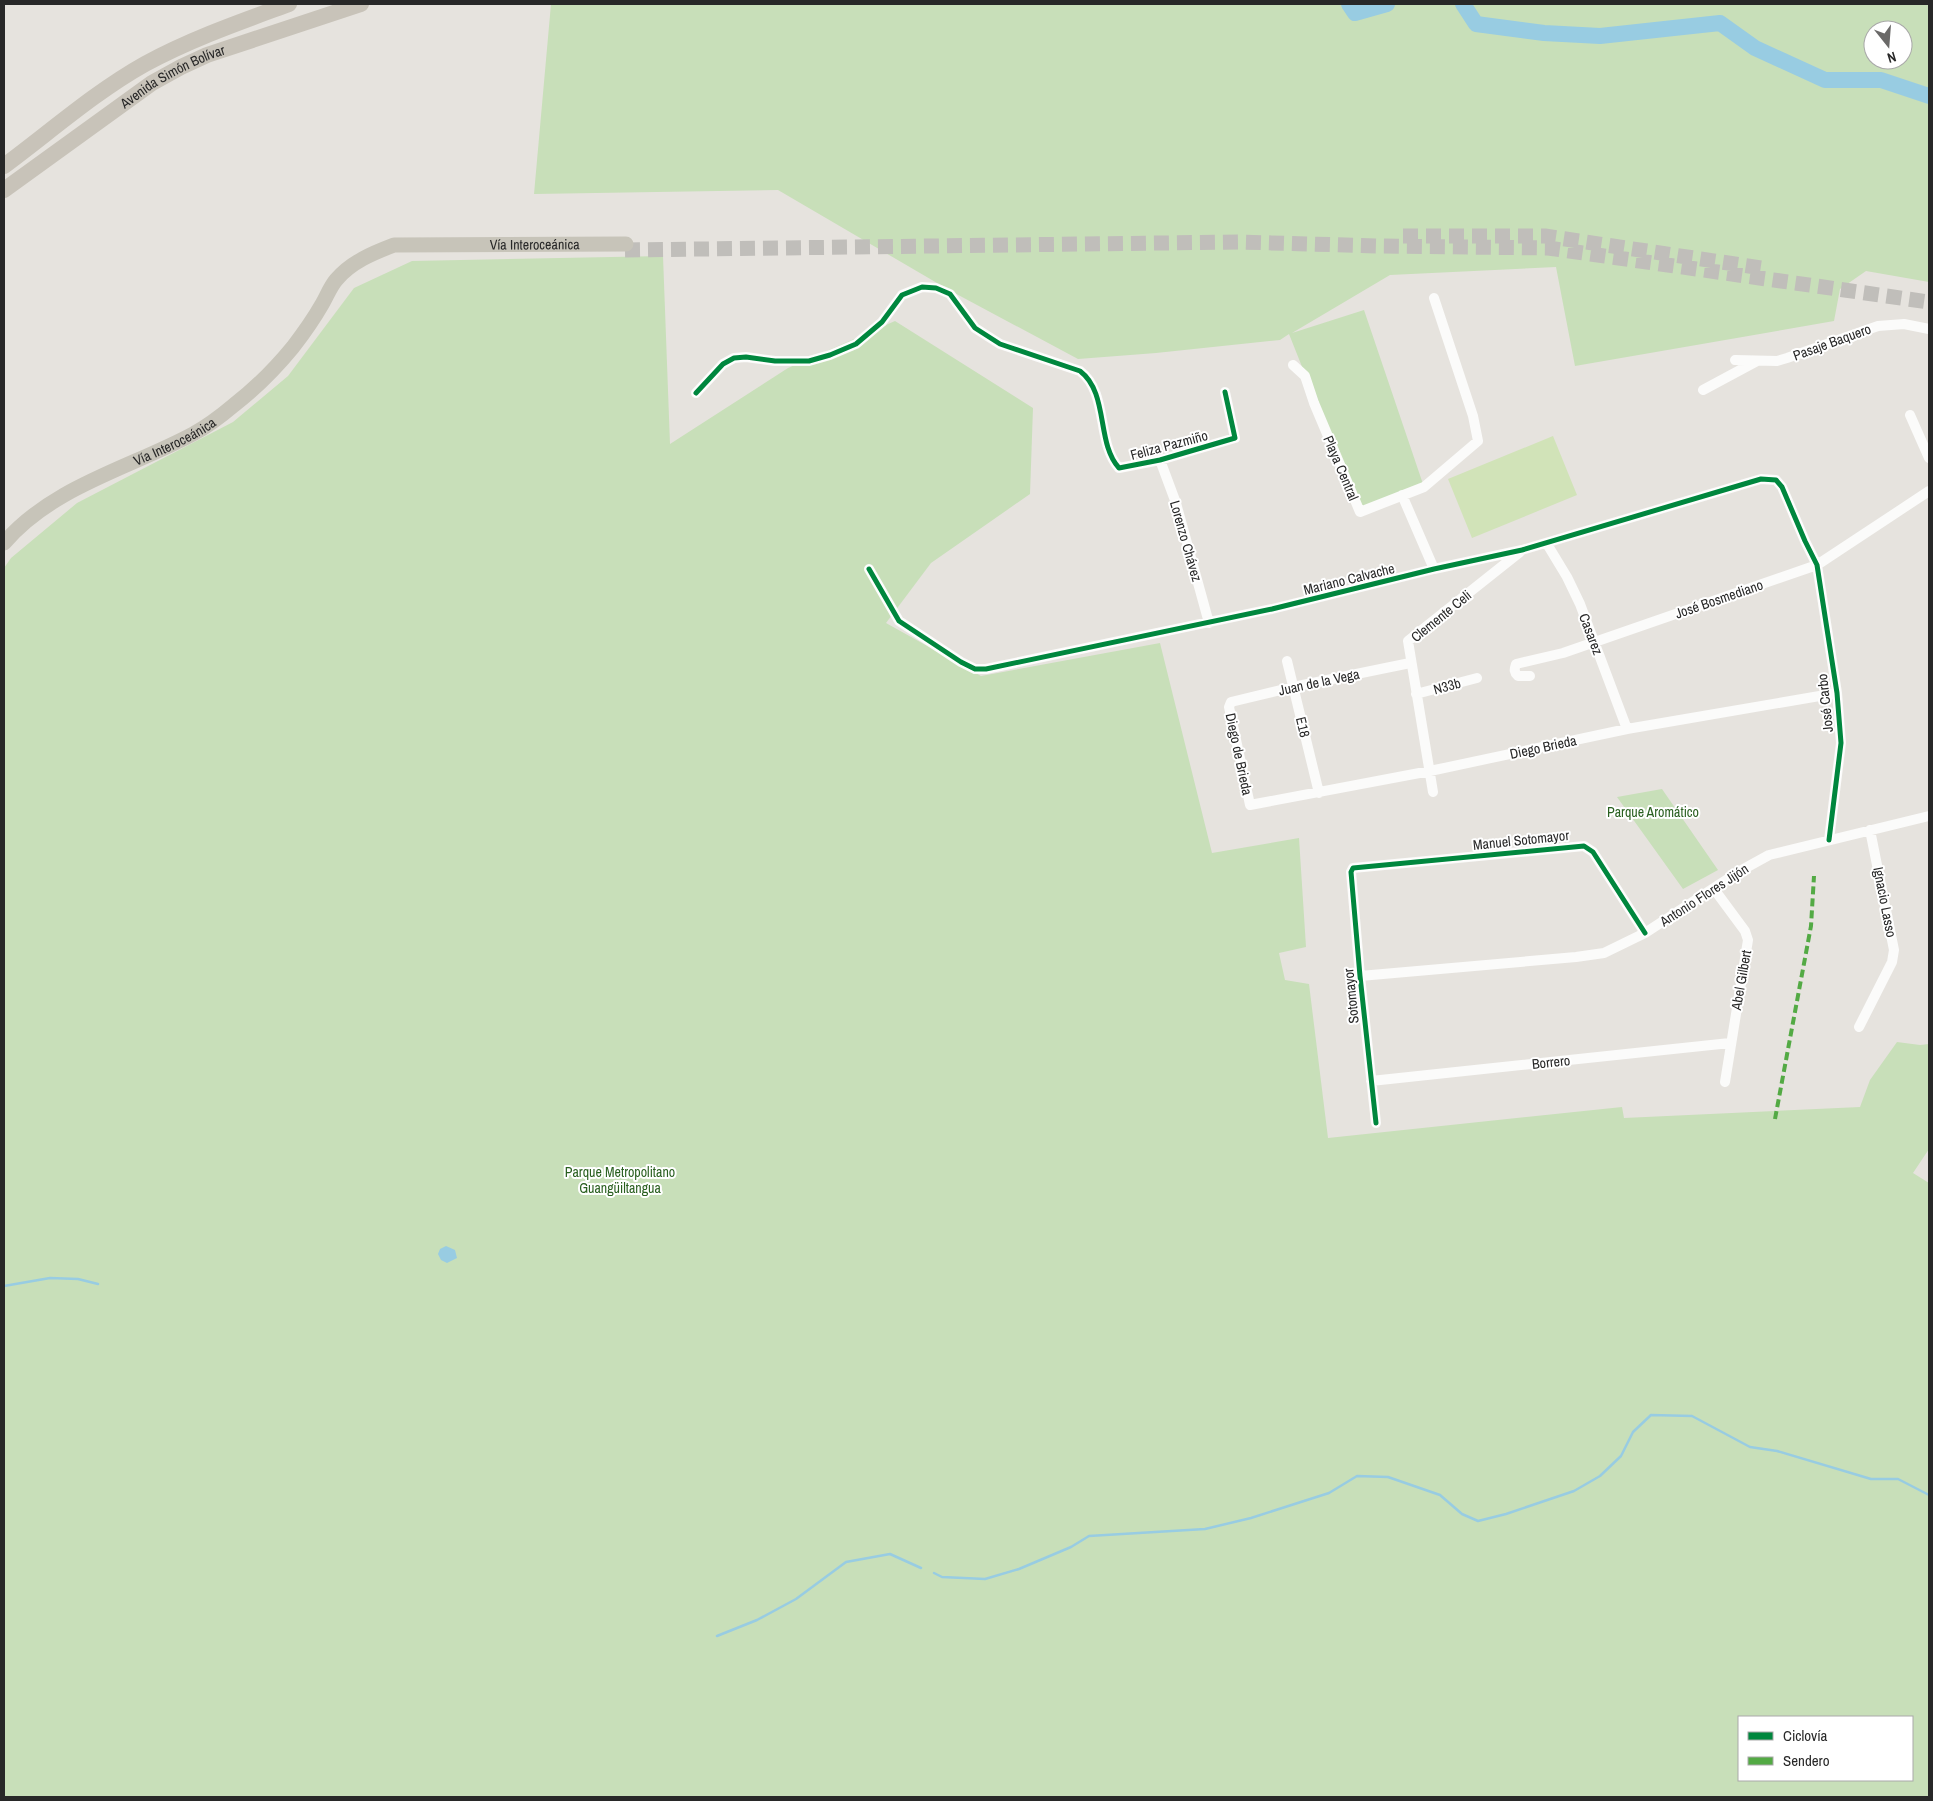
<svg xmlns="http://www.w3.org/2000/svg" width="1933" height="1801" viewBox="0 0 1933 1801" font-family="'Archivo Narrow',sans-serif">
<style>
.green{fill:#c8dfb9;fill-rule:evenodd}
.pitch{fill:#d1e3b8}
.water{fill:#98cce2}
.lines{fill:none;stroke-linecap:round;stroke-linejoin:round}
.stream{stroke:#98cce2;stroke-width:2.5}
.river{stroke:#98cce2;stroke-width:16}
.primary-tunnel{stroke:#c0beba;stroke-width:15;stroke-dasharray:15 8;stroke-linecap:butt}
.minor{stroke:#fbfbfa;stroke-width:10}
.primary{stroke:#c7c4b9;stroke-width:15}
.trunk{stroke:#c8c3b9;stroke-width:16}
.quiet{stroke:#53aa44;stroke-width:4;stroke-dasharray:8 4;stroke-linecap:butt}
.cycleway-casing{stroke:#fff;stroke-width:8}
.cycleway{stroke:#00873e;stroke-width:5}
.labels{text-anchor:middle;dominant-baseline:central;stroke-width:4;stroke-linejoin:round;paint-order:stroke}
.street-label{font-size:14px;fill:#282828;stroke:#fff}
.park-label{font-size:14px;fill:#295f1f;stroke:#fff}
</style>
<rect width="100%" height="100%" fill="#e6e3de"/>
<path class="green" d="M551,4H1929V282L1866,271L1840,289L1834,321L1575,366L1556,267L1390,275L1292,333L1364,310L1424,487L1359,510L1289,334L1280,340L1156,353L1078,359L949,290L778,190L534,194ZM1873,30H1903V60H1873Z
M663,256L670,444L788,368L895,321L1033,408L1030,494L931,563L886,623L981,676L1160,643L1212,853L1299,838L1306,947L1279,953L1285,980L1309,984L1328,1138L1622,1107L1624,1118L1860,1107L1870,1080L1897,1042L1920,1045L1929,1044V1149L1913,1173L1929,1183V1797H4V568L11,558L77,503L233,422L288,376L354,288L412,261ZM1739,1717H1912V1780H1739Z
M1662,789L1718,870L1683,889L1617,797Z"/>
<path class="pitch" d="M1553,436L1577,495L1472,538L1448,479Z"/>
<path class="water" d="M446,1246L455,1250L457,1258L447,1263L441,1260L438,1254L440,1249Z"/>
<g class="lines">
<path class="stream" d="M4,1286L50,1278L78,1279L98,1284
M934,1573L942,1577L985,1579L1019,1569L1071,1547L1089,1536L1205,1529L1251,1518L1329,1493L1357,1476L1388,1477L1440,1495L1462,1514L1478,1521L1506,1514L1574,1491L1600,1476L1621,1456L1633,1432L1651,1415L1692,1416L1750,1447L1777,1451L1871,1479H1898L1929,1495
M717,1636L757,1620L796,1599L846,1562L890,1554L921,1568"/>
<path class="river" d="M1349,4L1355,13L1387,4
M1463,4L1476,24L1544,33L1600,36L1720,23L1755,48L1825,80H1881L1929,96"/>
<path class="primary-tunnel" d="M1403,236H1545L1762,268
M625,250L1239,242L1379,246L1548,248L1929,302"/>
<path class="minor" d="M1735,360L1777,361L1787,358L1878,326L1904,324L1929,329
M1293,365L1305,376L1314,403L1360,512L1424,487L1478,441L1473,416L1434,298
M1703,390L1757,361
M696,393L723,364L734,358L746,357L775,361H809L830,355L856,344L882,322L902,295L922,287L936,288L950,294L975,328L1000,344L1080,371C1109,393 1096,443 1119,468L1160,460L1235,438L1225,392
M1910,415L1929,458
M1160,460L1176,503L1209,623
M1402,495L1434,569
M1547,544L1567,577L1580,604L1627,729
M869,569L899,621L961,662L975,669H986L1272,609L1434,569L1522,550L1761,479L1776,480L1782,487L1805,541L1817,565L1837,693L1841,743L1829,840
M1287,661L1319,793
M1410,663L1293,687L1231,702L1229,707L1250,805L1430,771L1627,729L1837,693
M1530,676H1518C1514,672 1514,670 1516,664L1563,653L1817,565L1929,491
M1416,694L1477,678
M1433,792L1408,641L1520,552
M1714,889L1745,931L1748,940L1725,1082
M1360,976L1576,957L1604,953L1645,933L1740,871L1769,855L1929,816
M1859,1027L1892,962L1894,950L1870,830
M1371,1081L1730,1043
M1376,1123L1360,976L1351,872L1353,868L1584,846L1593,852L1645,933"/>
<path class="primary" id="s1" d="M4,543C53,486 130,468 193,434C208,426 221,416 234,405C256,388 275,369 293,347C303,334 313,320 321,306C326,298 330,287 336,280C351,262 373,253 394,245L626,244"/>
<g class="trunk">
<path d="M4,166C50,132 95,92 145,64C191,39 240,22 289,4"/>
<path id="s2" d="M4,190L152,83L181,67L207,55L361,4"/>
</g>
<path class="quiet" d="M1775,1119L1811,926L1814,876"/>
<defs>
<path id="cycleway" d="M696,393L723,364L734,358L746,357L775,361H809L830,355L856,344L882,322L902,295L922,287L936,288L950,294L975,328L1000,344L1080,371C1109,393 1096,443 1119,468L1160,460L1235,438L1225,392
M869,569L899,621L961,662L975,669H986L1272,609L1434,569L1522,550L1761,479L1776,480L1782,487L1805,541L1817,565L1837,693L1841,743L1829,840
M1376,1123L1360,976L1351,872L1353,868L1584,846L1593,852L1645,933"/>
</defs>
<use href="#cycleway" class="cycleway-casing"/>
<use href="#cycleway" class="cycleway"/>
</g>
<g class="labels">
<g class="street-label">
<text stroke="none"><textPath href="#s2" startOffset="204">Avenida Simón Bolívar</textPath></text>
<text stroke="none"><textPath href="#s1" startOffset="642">Vía Interoceánica</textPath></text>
<text transform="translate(1832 342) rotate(-20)">Pasaje Baquero</text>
<text stroke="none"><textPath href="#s1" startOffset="200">Vía Interoceánica</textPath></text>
<text transform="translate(1169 445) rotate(-15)">Feliza Pazmiño</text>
<text transform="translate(1341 468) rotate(67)">Playa Central</text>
<text transform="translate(1186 541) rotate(74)">Lorenzo Chávez</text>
<text transform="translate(1349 579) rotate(-14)">Mariano Calvache</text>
<text transform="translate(1719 599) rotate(-19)">José Bosmediano</text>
<text transform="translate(1441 616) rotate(-39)">Clemente Celi</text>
<text transform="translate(1591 634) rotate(69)">Casarez</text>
<text transform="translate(1319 682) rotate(-12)">Juan de la Vega</text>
<text transform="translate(1447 686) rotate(-15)">N33b</text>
<text transform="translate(1825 703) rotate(-96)">José Carbo</text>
<text transform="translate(1303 727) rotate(76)">E18</text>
<text transform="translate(1543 747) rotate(-12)">Diego Brieda</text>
<text transform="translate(1239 754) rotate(78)">Diego de Brieda</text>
<text transform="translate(1521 840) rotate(-6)">Manuel Sotomayor</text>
<text transform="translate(1704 895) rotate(-33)">Antonio Flores Jijón</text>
<text transform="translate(1885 902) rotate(79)">Ignacio Lasso</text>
<text transform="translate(1741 980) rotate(-80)">Abel Gilbert</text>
<text transform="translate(1351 996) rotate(-96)">Sotomayor</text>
<text transform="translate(1551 1062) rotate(-6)">Borrero</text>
</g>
<g class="park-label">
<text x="1653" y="812">Parque Aromático</text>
<text x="620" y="1172">Parque Metropolitano<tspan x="620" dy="16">Guangüiltangua</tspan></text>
</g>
</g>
<rect width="1933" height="1801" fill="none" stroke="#282828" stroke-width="10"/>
<rect x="1738" y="1716" width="175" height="65" fill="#ffffff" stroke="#a9a9a9"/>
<rect x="1748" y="1732" width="25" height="8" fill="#00873e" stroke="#a9a9a9"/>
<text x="1783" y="1741" font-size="15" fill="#282828">Ciclovía</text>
<rect x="1748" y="1757" width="25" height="8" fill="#53aa44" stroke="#a9a9a9"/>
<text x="1783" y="1766" font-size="15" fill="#282828">Sendero</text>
<g transform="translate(1888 45) rotate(163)"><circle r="24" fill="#ffffff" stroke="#a9a9a9"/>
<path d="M0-4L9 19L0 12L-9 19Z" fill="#6a6968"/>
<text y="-8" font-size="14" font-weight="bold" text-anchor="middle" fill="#282828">N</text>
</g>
</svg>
